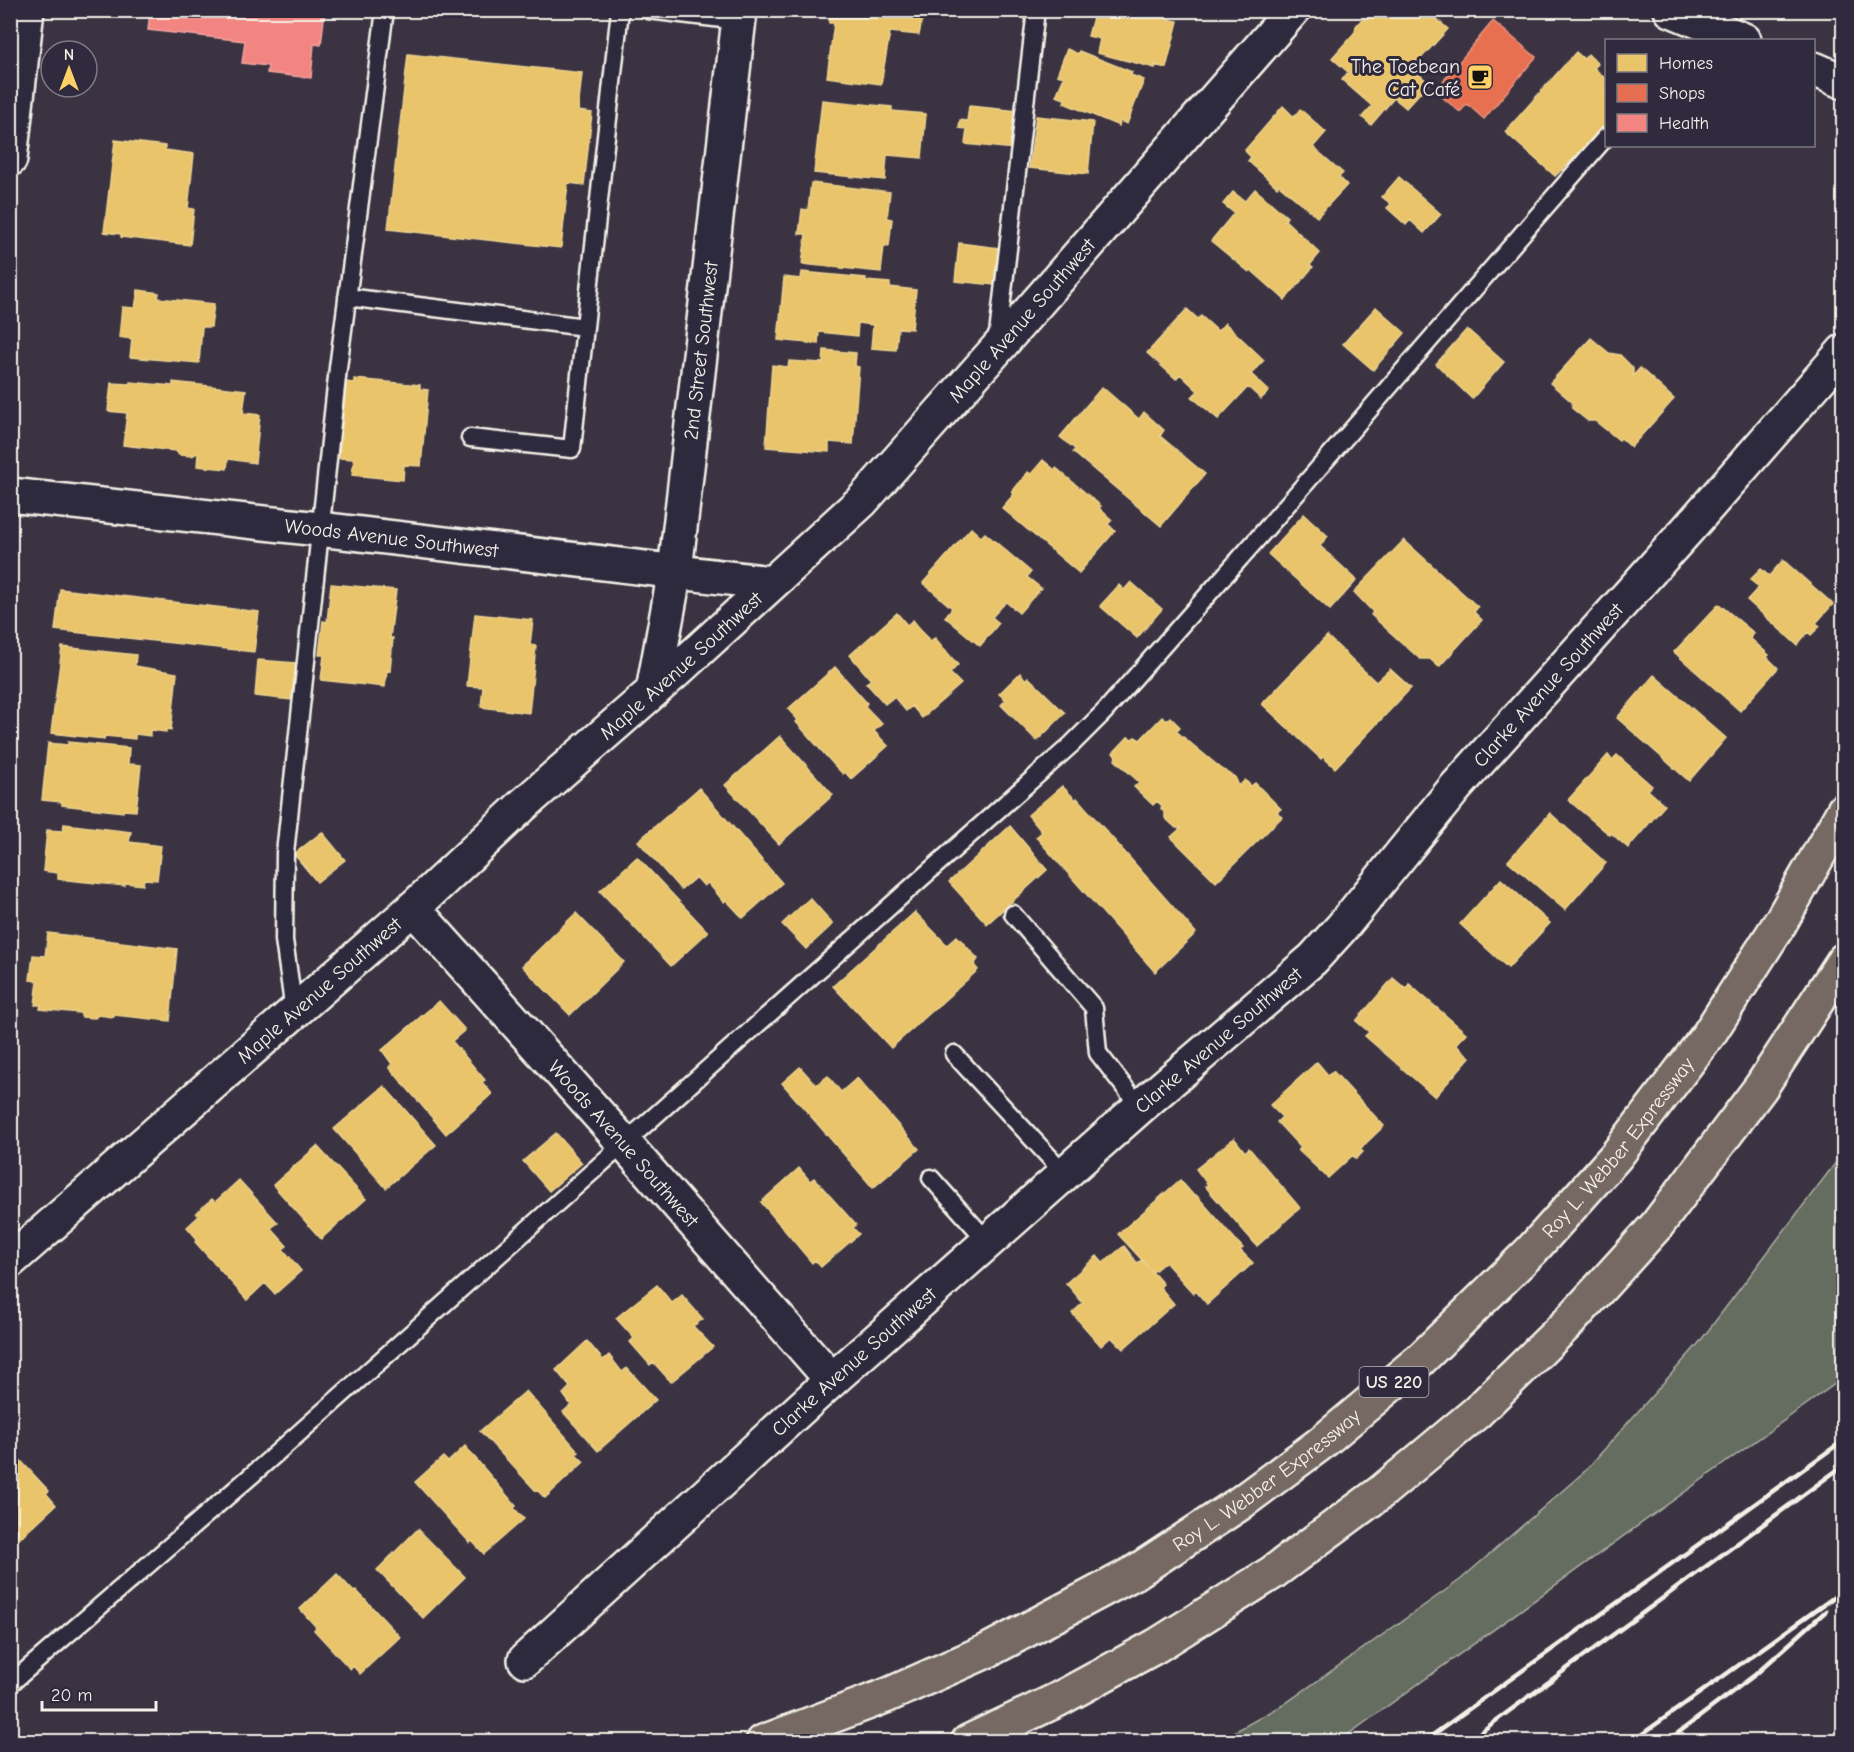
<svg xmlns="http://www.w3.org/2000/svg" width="1854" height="1752" viewBox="0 0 1854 1752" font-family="'Comic Neue',sans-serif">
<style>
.green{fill:#656d60;stroke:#acafa4;stroke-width:1.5}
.homes{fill:#e9c46a;stroke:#ecd290;stroke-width:1.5}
.shops{fill:#e76f51;stroke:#eb967e;stroke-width:1.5}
.health{fill:#f28482;stroke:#f3a5a1;stroke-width:1.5}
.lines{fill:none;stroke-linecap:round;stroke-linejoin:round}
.service-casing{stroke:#f4f1e8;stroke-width:21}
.minor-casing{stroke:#f4f1e8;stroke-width:38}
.tertiary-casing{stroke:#f4f1e8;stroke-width:38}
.motorway-casing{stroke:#f4f1e8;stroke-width:38}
.service{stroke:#2f2a3d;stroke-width:16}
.minor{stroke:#2f2a3d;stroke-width:33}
.tertiary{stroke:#2f2a3d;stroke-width:33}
.motorway{stroke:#766964;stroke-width:33}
.rail{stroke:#f4f1e8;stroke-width:4.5}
.labels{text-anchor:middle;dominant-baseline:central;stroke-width:6;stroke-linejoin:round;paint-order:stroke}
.shield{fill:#2f2a3d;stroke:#b9b5b5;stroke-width:1.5}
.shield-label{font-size:18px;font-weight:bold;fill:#f4f1e8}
.poi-label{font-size:20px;fill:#f4f1e8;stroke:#2f2a3d;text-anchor:end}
.street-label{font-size:20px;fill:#f4f1e8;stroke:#2f2a3d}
</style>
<rect width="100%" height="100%" fill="#3b3342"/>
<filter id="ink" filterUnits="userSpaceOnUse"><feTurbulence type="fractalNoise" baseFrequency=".0167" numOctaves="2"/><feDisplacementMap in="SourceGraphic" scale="12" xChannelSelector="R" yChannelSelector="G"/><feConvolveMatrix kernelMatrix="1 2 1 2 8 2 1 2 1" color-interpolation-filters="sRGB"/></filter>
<g filter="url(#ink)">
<path class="green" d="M1843,1153V1378L1339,1741H1218L1283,1705L1460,1580L1585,1471L1698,1344Z"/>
<path class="homes" d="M829,10H924L919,35L890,32L881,84L827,77L834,23H829Z
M1095,10H1154L1168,14L1167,19L1178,21L1166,68L1155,65V68L1097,53L1100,39L1088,36Z
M1375,10H1436L1432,15L1448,29L1412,68L1429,83L1406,108L1394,98L1371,125L1362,117L1372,106L1342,80L1348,72L1332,58L1355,32L1356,26L1362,19H1368Z
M1067,49L1078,54L1079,51L1132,72L1131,75L1144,80L1127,124L1120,121L1119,126L1064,103L1065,99L1056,96L1064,77L1057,75Z
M1576,52L1584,59L1588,54L1598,64L1594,68L1606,79V123L1596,138L1555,176L1505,132Z
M408,54L582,73L578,111L592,113L584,185L568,183L561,248L388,229Z
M822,100L892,107V111L926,114L922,158L887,155L885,180L814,173Z
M969,106L1019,111L1015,149L965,144L967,129L959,128L960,120L967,121Z
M1283,106L1294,117L1300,109L1326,132L1313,147L1343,173L1339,177L1347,185L1317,217L1279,185L1277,187L1248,161L1251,157L1246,152L1245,150Z
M1036,116L1093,122L1088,174L1029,168Z
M115,140L165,146V150L194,154L188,208L194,209L190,245L121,237V234L104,232Z
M1399,177L1441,214L1424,233L1410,220L1406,225L1387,208L1391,204L1382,197Z
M811,183L890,192L887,218L892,219L889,246H884L881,272L802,264L806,234H799L802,209L808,210Z
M1255,189L1287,217L1285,220L1320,253L1310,265L1313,267L1285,300L1251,270L1249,272L1211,241L1234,213L1223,204L1233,192L1245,201Z
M959,243L999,248L995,285L955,281Z
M802,272L866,278L865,281L890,283V287L916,290L912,329L898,328L896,350L871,348L873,325L858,323L857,336L819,332L818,344L778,340L784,277L801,279Z
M138,290L159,293L158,298L214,304L211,327H202L199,363L130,357L132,339L119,337L122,307L135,308Z
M1376,307L1405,333L1373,370L1343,344Z
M1187,309L1198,319L1201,316L1218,331L1225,323L1264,360L1251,374L1269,391L1261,399L1248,387L1218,419L1192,397L1198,391L1180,374L1176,379L1147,353Z
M1467,329L1504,362L1472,399L1436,364Z
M1591,338L1609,353L1620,355L1633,368V376L1640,368L1674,399L1631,447L1621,438L1619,440L1595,421H1588L1573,409L1572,402L1550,383Z
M824,350L856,353L855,366L859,367L853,444L829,442V452L766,447L772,365L788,367L789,361L823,363Z
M354,379L420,385V389L428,390L421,466L404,465L403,480L352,475L354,459L339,458L346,382L354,383Z
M130,382L173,386V382L246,390L243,413L260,415L255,463L228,459L227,469L197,466L198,454L197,453L192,456L179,455L176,451L123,445L127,413L108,411L111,383L130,384Z
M1102,387L1139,419L1144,412L1164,430L1160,436L1205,474L1161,526L1073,452L1075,449L1060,437Z
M1043,460L1055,470L1056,468L1101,506L1099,508L1112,520L1108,524L1115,531L1079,573L1002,508L1014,494L1012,492L1028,472L1031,474Z
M1304,514L1328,536L1320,546L1357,580L1330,610L1268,554Z
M971,528L981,537L985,533L1031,572L1027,577L1041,588L1019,613L1006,602L992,617L999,623L980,646L945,617L952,608L923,583Z
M1404,540L1478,607L1474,612L1482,620L1439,667L1430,659H1420L1371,615L1373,612L1354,592Z
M1783,560L1833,604L1816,623L1820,626L1811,635L1808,632L1797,645L1747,600L1759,587L1750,580L1761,569L1769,576Z
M1131,582L1162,609L1137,638L1100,606L1119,585L1124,590Z
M331,584L396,590L390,638H393L390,671L387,670L385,687L321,680L324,655H319L323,621L327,622Z
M60,589L259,612L254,652L55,630Z
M1719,604L1754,633L1750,638L1769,655L1767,657L1778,668L1740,711L1674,652Z
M897,613L907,625L913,620L930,641L935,638L958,665L950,673L961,684L922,718L912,706L906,711L894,697L885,704L866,683L871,680L850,655Z
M475,614L533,620L530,645L536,646L529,713L481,707L483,687L467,686Z
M1327,636L1376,682L1390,669L1411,688L1335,768L1323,757L1321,759L1262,704Z
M62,647L136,655L135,666L177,673L171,730L166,729V732L150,730V736L135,734V739L105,736L104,739L51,733Z
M258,660L296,663L292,700L255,696Z
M835,667L867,703L865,706L882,724L874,731L888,746L851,779L845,772L843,774L835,766L796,722L798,720L788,709Z
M1020,673L1026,680L1028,677L1065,713L1037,741L1001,705L1006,700L999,694Z
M1654,675L1726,738L1689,781L1617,718Z
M1162,717L1166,721L1170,717L1180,727L1176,731L1222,769L1235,777L1239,786L1245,780L1251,786L1255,783L1281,809L1277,812L1282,817L1216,882L1171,837L1181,828H1176L1165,818V813L1161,809L1162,806L1157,801L1153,805L1134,787L1139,782L1115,760L1116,756L1113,753L1128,737L1132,739L1135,737L1140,740Z
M780,736L833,795L779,844L725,785Z
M68,742L129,748L128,764L141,765L136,811L123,810V812L62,805V802L42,800L48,743L68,745Z
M1608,755L1612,760L1617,755L1652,786L1648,790L1665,805L1628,848L1611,833L1610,835L1568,800Z
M1062,786L1076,800L1077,798L1196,933L1155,972L1036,837L1042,832L1028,815Z
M699,788L782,883L743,918L726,900L724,902L708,883L704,886L696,877L681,890L638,841Z
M1550,813L1606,863L1565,910L1508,861Z
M64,824L131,832L129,842L161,846L157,880L144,879L143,885L125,883V886L58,879V873L43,871L47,830L63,831Z
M1010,826L1047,870L987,924L949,882Z
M322,832L345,860L317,882L294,854Z
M637,857L708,932L671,966L600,891Z
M1501,879L1550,923L1508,968L1460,924Z
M810,898L833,924L806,949L782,924Z
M915,912L947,945L957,936L978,959L974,965L978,970L891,1048L833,986Z
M576,913L624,962L570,1015L522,966Z
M48,933L177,949L170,1021L114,1015L113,1017L98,1015L95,1018L82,1017L80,1013L40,1009L41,1005H35L38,981L30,980L33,955L45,956Z
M1393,978L1406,989L1409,984L1466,1033L1456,1045L1470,1057L1435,1097L1365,1036L1369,1032L1356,1021Z
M439,1001L465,1030L452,1041L485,1080L482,1082L492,1094L446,1134L389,1067L392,1064L382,1050Z
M1317,1062L1328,1075L1333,1071L1384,1126L1360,1149L1363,1152L1356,1159L1353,1155L1328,1178L1298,1150L1301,1148L1277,1122L1282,1117L1270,1105Z
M800,1067L816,1085L828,1076L841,1092L857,1078L919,1149L873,1188L782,1083Z
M384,1086L436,1145L386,1188L334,1129Z
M556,1133L582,1163L549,1191L523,1161Z
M1234,1138L1245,1152L1249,1148L1300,1208L1257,1246L1205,1186L1208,1185L1196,1169Z
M317,1146L366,1199L321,1239L273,1185Z
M799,1168L810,1181L814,1178L856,1225L853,1228L859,1234L821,1267L815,1260L812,1263L761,1202Z
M239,1180L278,1223L271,1228L287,1246L283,1249L301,1271L275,1294L265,1283L247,1300L195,1242L198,1240L187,1227L199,1216L196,1213L212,1199L215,1202Z
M1180,1180L1194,1196L1196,1195L1243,1248L1240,1250L1253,1263L1207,1304L1195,1290L1193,1293L1165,1262L1153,1272L1118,1234Z
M1124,1246L1137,1263L1142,1260L1163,1284L1160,1287L1174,1304L1123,1349L1111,1337L1101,1346L1072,1313L1083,1303L1066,1283L1097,1256L1103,1263Z
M657,1285L672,1303L682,1295L703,1319L693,1326L713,1347L671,1382L653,1362L650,1365L630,1342L634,1338L616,1318Z
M587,1341L603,1360L609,1355L622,1372L627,1368L656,1400L598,1451L563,1412L571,1405L563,1394L570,1387L556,1370Z
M526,1391L579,1452L576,1454L584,1462L545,1498L537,1490L536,1491L480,1431Z
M465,1446L516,1506L514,1508L524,1519L484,1554L472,1541L470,1543L415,1482L443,1457L448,1462Z
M10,1449L49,1491L46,1493L56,1505L17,1541L10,1534Z
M418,1529L465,1577L423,1618L377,1570Z
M337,1574L354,1592L356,1590L400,1637L360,1674L353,1666L350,1669L314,1630L316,1627L300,1609Z"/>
<path class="shops" d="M1493,21L1536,57L1484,119L1467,104L1460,112L1435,91Z"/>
<path class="health" d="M150,10H325L321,45L314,44L311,78L267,73L268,66L242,63L245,41L148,30Z"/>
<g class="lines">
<defs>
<path id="service" d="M648,10L739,21
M347,297L585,327L620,10
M997,343L1036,10
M470,438L572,449L585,327
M1013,914L1094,1008L1098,1053L1140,1107
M294,1011L284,940L285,853L338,368L385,10
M954,1054L1065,1174
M931,1178L988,1242
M10,1684L252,1475L1072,744L1105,711L1265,530L1606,137"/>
<g id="minor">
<path d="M10,159L27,10"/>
<path id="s1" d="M10,495L319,529L771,583"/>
<path id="s2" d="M653,691L675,571L740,10"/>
<path id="s3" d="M413,908L624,1143L832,1380"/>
<path id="s4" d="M10,1261L413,908L523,805L674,673L862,501L996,350L1293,10"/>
<path id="s5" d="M525,1660L832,1380L1140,1107L1313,959L1343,926L1455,788L1688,529L1844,351"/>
</g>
<path id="tertiary" d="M1671,10L1744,40
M1814,69L1844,82"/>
<g id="motorway">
<path id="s6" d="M763,1742L888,1695L989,1650L1134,1573L1239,1504L1320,1444L1420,1360L1532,1250L1616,1156L1709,1034L1780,923L1844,810"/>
<path d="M968,1742L1057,1700L1156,1646L1272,1573L1380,1493L1477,1412L1569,1322L1657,1225L1761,1087L1844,960"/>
</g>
</defs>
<use href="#service" class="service-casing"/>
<use href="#minor" class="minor-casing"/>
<use href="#tertiary" class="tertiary-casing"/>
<use href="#motorway" class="motorway-casing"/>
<use href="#service" class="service"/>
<use href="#minor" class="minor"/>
<use href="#tertiary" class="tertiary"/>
<use href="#motorway" class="motorway"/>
<path class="rail" d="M1423,1742L1844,1440
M1467,1742L1844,1465
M1631,1742L1844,1590
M1666,1742L1756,1674L1826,1611"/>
</g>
</g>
<defs>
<symbol id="cafe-square" viewBox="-11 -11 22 22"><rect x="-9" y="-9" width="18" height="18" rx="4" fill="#ffd166" stroke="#2f2a3d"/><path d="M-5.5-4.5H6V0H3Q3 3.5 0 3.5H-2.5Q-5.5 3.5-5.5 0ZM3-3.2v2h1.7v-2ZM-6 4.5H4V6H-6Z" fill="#111"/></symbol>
</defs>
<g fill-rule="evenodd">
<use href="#cafe-square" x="1465" y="62" width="30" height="30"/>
</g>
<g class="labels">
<rect class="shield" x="1359.5" y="1367" width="69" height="30" rx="4.5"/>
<g class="shield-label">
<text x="1394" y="1382">US 220</text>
</g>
<g class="poi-label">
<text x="1460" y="66">The Toebean<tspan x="1460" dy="23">Cat Café</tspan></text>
</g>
<g class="street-label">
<text stroke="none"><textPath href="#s4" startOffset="1383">Maple Avenue Southwest</textPath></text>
<text stroke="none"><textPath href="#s2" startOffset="344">2nd Street Southwest</textPath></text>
<text stroke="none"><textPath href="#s1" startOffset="384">Woods Avenue Southwest</textPath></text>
<text stroke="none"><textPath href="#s4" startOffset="897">Maple Avenue Southwest</textPath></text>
<text stroke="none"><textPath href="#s5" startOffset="1416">Clarke Avenue Southwest</textPath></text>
<text stroke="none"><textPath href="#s4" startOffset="411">Maple Avenue Southwest</textPath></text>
<text stroke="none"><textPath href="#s5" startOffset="930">Clarke Avenue Southwest</textPath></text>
<text stroke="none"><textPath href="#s3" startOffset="316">Woods Avenue Southwest</textPath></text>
<text stroke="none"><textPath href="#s6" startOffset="1056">Roy L. Webber Expressway</textPath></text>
<text stroke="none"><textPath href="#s5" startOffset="444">Clarke Avenue Southwest</textPath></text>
<text stroke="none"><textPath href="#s6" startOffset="570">Roy L. Webber Expressway</textPath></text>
</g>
</g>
<rect width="1854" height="1752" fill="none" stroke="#2f2a3d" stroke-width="36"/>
<rect x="18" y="18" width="1818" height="1716" fill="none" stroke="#f4f1e8" stroke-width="2" filter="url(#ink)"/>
<rect x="1605" y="39" width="210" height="108" fill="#2f2a3d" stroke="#7e7a81" stroke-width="1.5"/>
<rect x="1617" y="54" width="30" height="18" fill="#e9c46a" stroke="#7e7a81" stroke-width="1.5"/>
<text x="1659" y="69" font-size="18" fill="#f4f1e8">Homes</text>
<rect x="1617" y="84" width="30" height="18" fill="#e76f51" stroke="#7e7a81" stroke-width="1.5"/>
<text x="1659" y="99" font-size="18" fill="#f4f1e8">Shops</text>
<rect x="1617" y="114" width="30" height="18" fill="#f28482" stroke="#7e7a81" stroke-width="1.5"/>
<text x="1659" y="129" font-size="18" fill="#f4f1e8">Health</text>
<g transform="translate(69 69)"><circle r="28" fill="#2f2a3d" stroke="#7e7a81" stroke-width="1.5"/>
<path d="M0-4.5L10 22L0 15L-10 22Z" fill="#ffd166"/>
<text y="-9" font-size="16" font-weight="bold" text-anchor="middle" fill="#f4f1e8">N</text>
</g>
<path d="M42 1701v9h114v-9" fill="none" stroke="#f4f1e8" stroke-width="3"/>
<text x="51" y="1701" font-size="18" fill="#f4f1e8" stroke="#2f2a3d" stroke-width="4.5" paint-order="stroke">20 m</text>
</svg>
